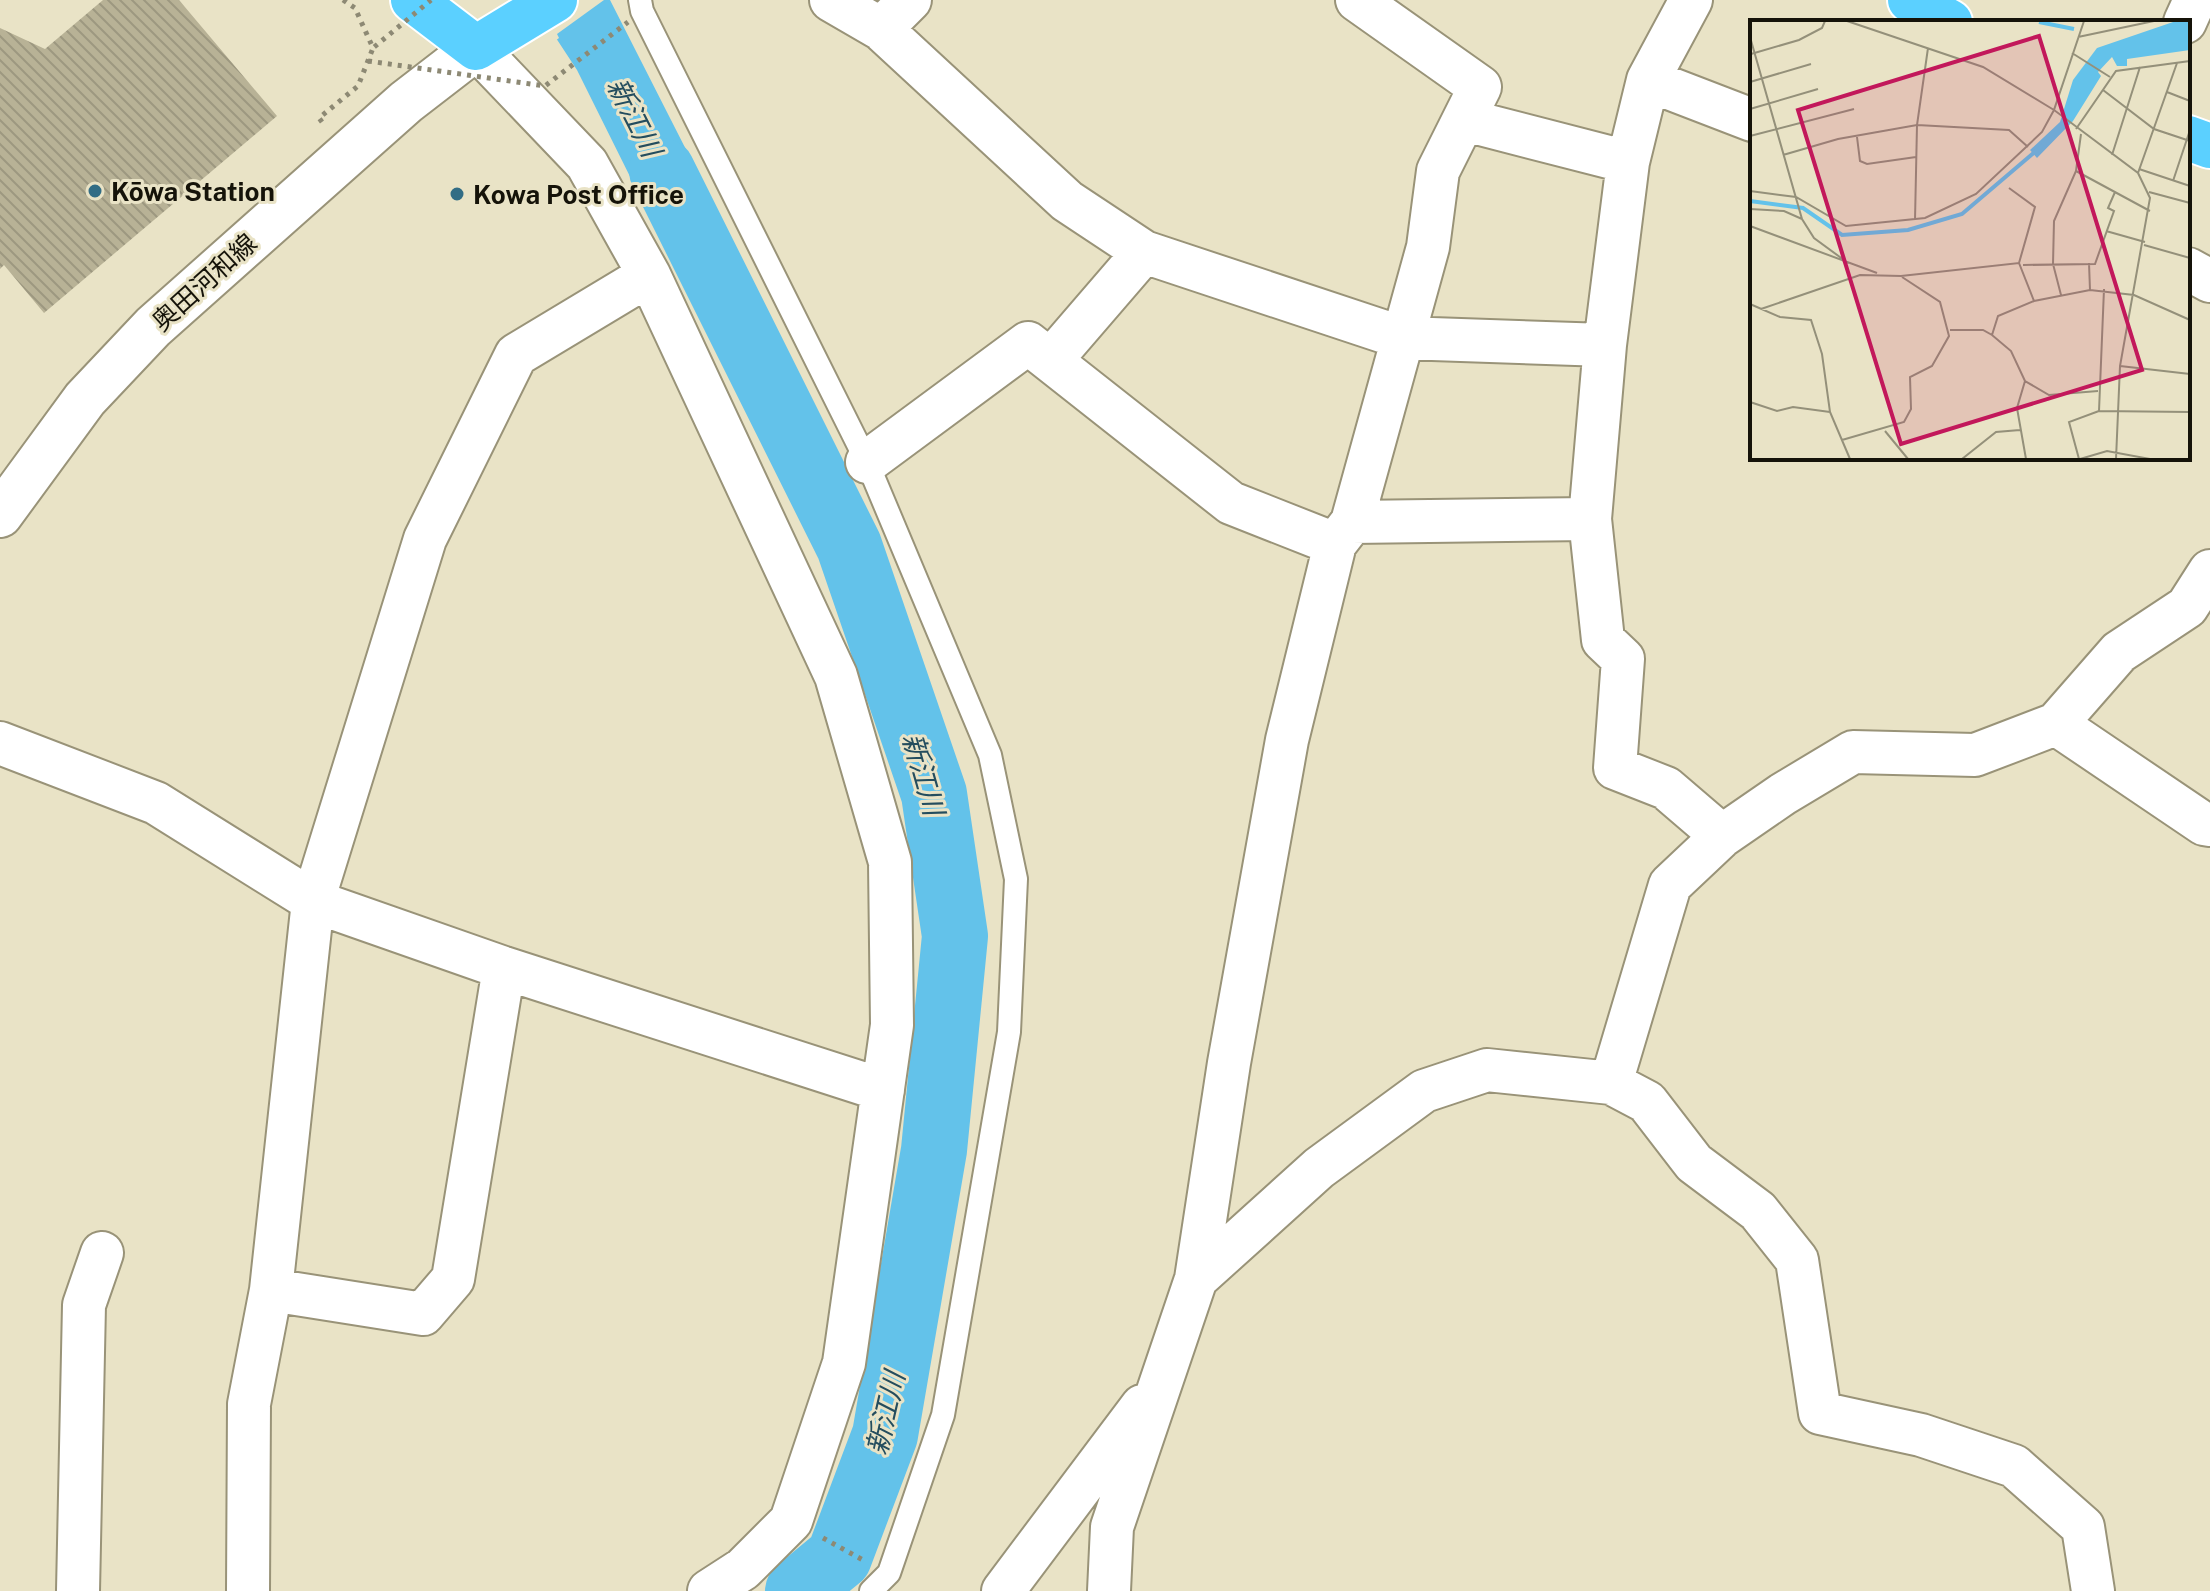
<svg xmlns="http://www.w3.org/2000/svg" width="2210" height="1591" viewBox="0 0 2210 1591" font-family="'Public Sans','Noto Sans JP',sans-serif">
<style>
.water{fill:#63c2ea}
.pier{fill:#e9e3c6}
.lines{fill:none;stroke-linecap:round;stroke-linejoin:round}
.river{stroke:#63c2ea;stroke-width:66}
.building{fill:url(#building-back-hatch)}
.lane-casing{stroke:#999378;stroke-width:26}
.street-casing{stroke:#999378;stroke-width:46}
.secondary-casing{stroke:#999378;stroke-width:48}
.highway-casing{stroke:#fff;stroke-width:48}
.path{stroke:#8d8974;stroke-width:5;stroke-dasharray:4 6;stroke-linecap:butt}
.lane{stroke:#fff;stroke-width:22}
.street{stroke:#fff;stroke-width:42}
.secondary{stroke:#fff;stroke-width:44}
.highway{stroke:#5bd0ff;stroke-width:44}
.path-bridge{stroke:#8d8974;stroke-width:5;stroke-dasharray:4 6;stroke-linecap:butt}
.poi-dot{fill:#326d85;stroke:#e9e3c6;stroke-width:3}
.labels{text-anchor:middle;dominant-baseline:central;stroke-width:6;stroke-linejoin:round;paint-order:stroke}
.poi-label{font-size:26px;font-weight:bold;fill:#151309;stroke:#e9e3c6;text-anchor:start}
.street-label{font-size:26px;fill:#151309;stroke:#e9e3c6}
.water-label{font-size:28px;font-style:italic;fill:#244d5e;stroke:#e9e3c6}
.inset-river{fill:none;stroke:#63c2ea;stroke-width:4}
.inset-road{fill:none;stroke:#94907a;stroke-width:2}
.view{fill:#c2185b;fill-opacity:0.15;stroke:#c2185b;stroke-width:4}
.inset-edge{fill:none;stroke:#151309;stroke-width:4}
</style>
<defs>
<pattern id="building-back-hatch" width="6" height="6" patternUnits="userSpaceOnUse" patternTransform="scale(2)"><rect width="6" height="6" fill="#b8b296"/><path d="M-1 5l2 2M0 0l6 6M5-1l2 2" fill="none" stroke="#9d9880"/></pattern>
</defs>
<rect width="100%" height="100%" fill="#e9e3c6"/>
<path class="water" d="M531,0H610L732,240L674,265L577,70Z"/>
<path class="pier" d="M527,0H604L557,34L559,38L555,41Z"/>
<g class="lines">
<path class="river" d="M662,171L849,546L934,794L955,936L934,1150L885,1435L839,1557L798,1591"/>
</g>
<path class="building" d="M103,0H179L277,116L44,313L4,265L0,269V28L45,49Z"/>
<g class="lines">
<defs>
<path id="lane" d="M640,0L642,11L867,462L990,755L1016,879L1009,1032L943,1415L889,1573L871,1591"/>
<path id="street" d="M831,0L881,29L1067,201L1144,252L1403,338L1605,345
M1691,0L1648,80L1628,162L1605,345L1590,519L1603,640L1623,659L1615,768L1666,788L1722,836
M2185,22L2195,0
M881,29L910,0
M476,48L587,164L649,275L836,676L890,862L892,1025L844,1363L791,1521L743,1569L709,1591
M1648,80L1752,120
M1465,120L1628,162
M2188,269L2210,281
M1051,360L1144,252
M867,462L1028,343L1231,503L1335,544
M1352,522L1428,247L1438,171L1480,87L1357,0
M2056,724L2204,824L2210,825
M0,743L156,803L313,901L504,968L883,1090
M1611,1083L1670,885L1722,836L1783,794L1853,752L1975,755L2056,724L2119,652L2187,607L2210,571
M1196,1279L1319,1168L1424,1091L1487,1070L1611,1083L1647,1102L1694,1163L1758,1211L1797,1260L1820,1413L1921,1435L2014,1466L2083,1527L2093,1591
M271,1290L423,1314L453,1279L504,968
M78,1591L84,1305L102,1253
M248,1591L249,1404L271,1290L313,901L425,539L516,355L649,275
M1003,1591L1142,1406
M1109,1591L1112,1527L1196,1279L1229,1063L1287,740L1335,544L1352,522L1590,519"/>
<path id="secondary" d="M0,515L85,399L153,327L406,102L476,48"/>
<path id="highway" d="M413,0L476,48L555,0
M1910,0L1950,22
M2188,138L2210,146"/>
</defs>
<use href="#lane" class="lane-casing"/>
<use href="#street" class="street-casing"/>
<use href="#secondary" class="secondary-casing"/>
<use href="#highway" class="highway-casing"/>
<path class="path" d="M322,122L319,118L358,86L373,48
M823,1538L863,1560"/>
<use href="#lane" class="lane"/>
<use href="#street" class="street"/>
<use href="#secondary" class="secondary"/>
<use href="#highway" class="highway"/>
<path class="path-bridge" d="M343,0L355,8L373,48L431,0
M368,61L545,86L628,22"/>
</g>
<g class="poi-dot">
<circle cx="95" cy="191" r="8"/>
<circle cx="457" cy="194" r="8"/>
</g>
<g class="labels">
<g class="poi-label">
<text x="111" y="191">Kōwa Station</text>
<text x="473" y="194">Kowa Post Office</text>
</g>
<g class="street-label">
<text transform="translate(204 282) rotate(-42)">奥田河和線</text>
</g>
<g class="water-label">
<text transform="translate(635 117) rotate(63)">新江川</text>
<text transform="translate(924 774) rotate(74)">新江川</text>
<text transform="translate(885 1413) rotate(-77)">新江川</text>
</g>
</g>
<g transform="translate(1750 20)">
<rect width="440" height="440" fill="#e9e3c6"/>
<path d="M426,1H440V30L377,39V46H367L362,37L348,52L351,56L323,101L287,138L280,130L310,102L323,60L347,28Z" fill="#63c2ea"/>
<path class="inset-river" d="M289,2L324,9M0,181L53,188L92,215L158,210L212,194L293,125"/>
<path class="inset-road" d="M97,1L233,47L304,90M334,1L304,90L388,153L400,178L370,346L366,439M0,17L52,199L64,218L98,243M328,17L404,1M322,33L360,57M1,34L49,20L72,8L75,1M0,62L61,44M353,70L404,109L440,121M417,72L440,81M0,89L68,69M326,109L366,51L440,41M0,116L104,89M107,117L110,141L117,144L166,137M33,135L88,119L167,105L259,110L278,127M362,135L390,47M389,149L440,166M326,151L400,191M388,153L427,43M423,161L440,110M259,168L285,187L269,243M0,171L46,177L96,206L175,198L226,174L292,112L304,90M399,172L440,183M0,189L34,191L52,199M165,200L167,105L178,28M0,206L127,253M356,211L395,222M394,225L440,238M339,243L340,270M273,245L345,244L364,191L358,188L365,172M311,275L303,244L304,201L326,151L331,114M0,284L30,297L61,300L72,334L80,392L100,439M11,289L110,255L151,256L269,243L284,281M200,310H233L242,315L261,331L275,361L299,375L348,371M242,315L248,296L284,281L340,270L384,275L440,300M370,346L440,354M275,361L267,388L276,439M0,382L27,391L43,387L80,392M349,391L440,392M135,411L158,439M92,420L154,402L161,389L160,357L182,346L199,316L190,282L152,257M212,439L246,412L270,410M329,439L319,402L349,391L354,269M330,439L357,431L400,439"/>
<path class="view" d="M289,16L392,350L151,424L48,90Z"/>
<rect width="440" height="440" class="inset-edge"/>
</g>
</svg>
